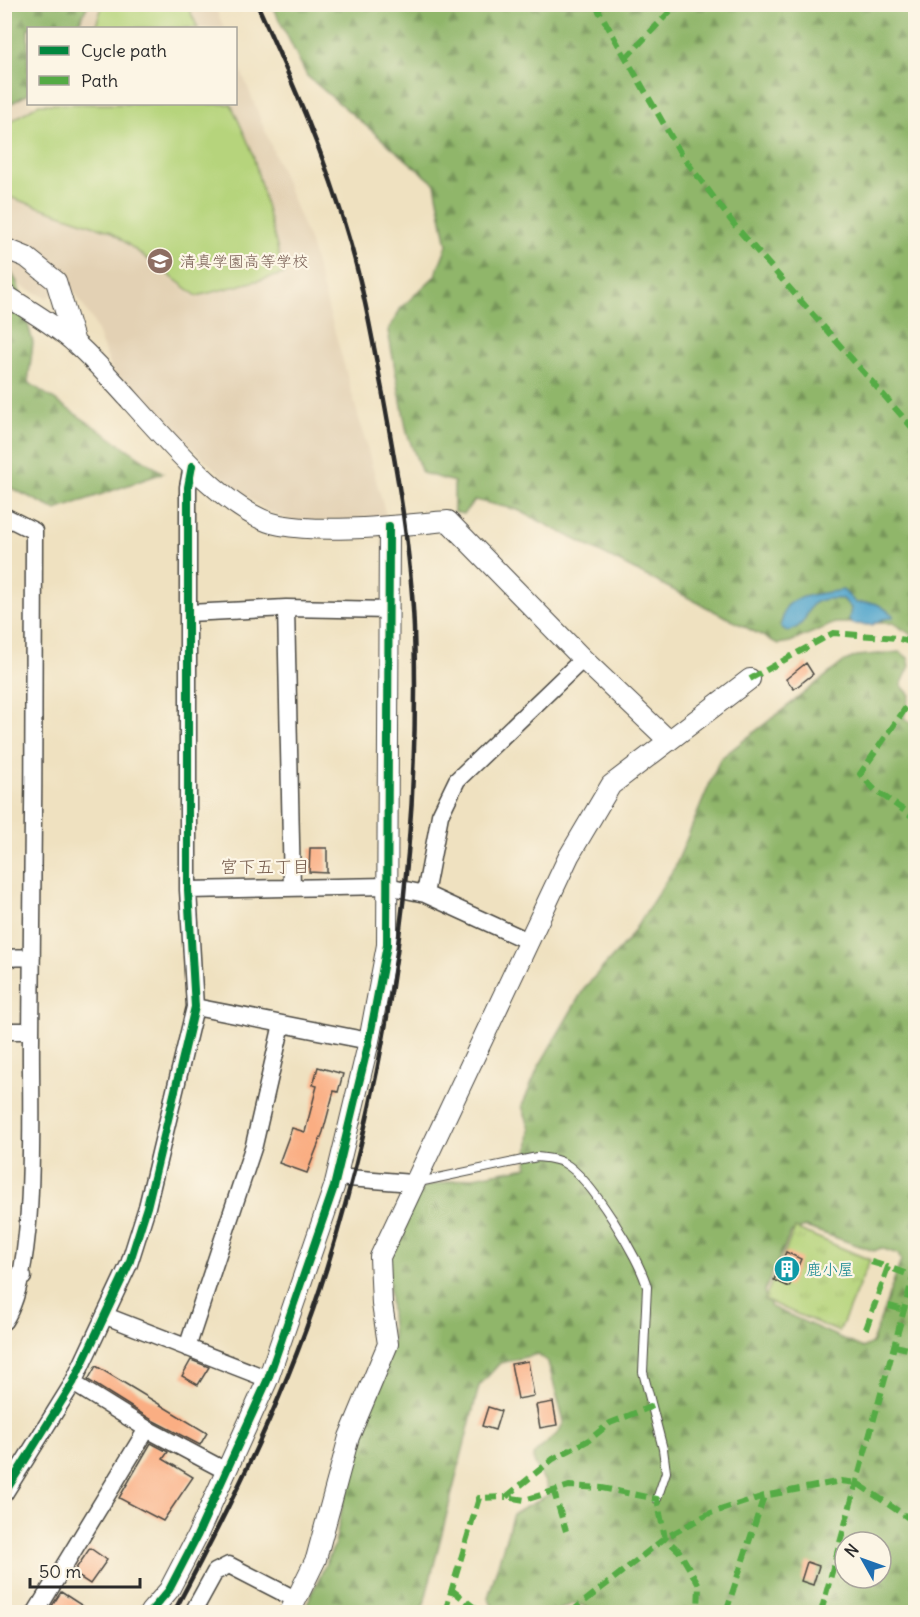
<svg xmlns="http://www.w3.org/2000/svg" width="920" height="1617" viewBox="0 0 920 1617" font-family="Delius,'Klee One',sans-serif">
<style>
.built{fill:#e3d1b4}
.grass{fill:#b6d47b;stroke:#708053;stroke-width:1.5}
.forest{fill:url(#forest-firs);stroke:#5e704b;stroke-width:1.5;fill-rule:evenodd}
.park{fill:url(#park-tufts);stroke:#708053;stroke-width:1.5}
.water{fill:#51a5cc;stroke:#3e687c;stroke-width:1.5}
.building{fill:#faae83}
.lines{fill:none;stroke-linecap:round;stroke-linejoin:round}
.service-casing{stroke:#484641;stroke-width:10}
.minor-casing{stroke:#484641;stroke-width:19}
.tertiary-casing{stroke:#484641;stroke-width:22}
.service{stroke:#fff;stroke-width:8}
.minor{stroke:#fff;stroke-width:16}
.tertiary{stroke:#fff;stroke-width:20}
.rail{stroke:#2b2b2b;stroke-width:4.5}
.quiet{stroke:#54ab44;stroke-width:6;stroke-dasharray:12 6;stroke-linecap:butt}
.cycleway-casing{stroke:#fcf5e5;stroke-width:11}
.cycleway{stroke:#00873e;stroke-width:8}
.labels{text-anchor:middle;dominant-baseline:central;stroke-width:4.5;stroke-linejoin:round;paint-order:stroke}
.education-label{font-size:16px;fill:#785e54;stroke:#fcf5e5;text-anchor:start}
.culture-label{font-size:16px;fill:#0d838f;stroke:#fcf5e5;text-anchor:start}
.neighbourhood-label{font-size:18px;fill:#73594a;stroke:#fcf5e5}
</style>
<defs>
<pattern id="forest-firs" width="22" height="20" patternUnits="userSpaceOnUse" patternTransform="scale(1.5)"><rect width="22" height="20" fill="#90b66b"/><path d="M5 1l3.5 6h-7zM16 11l3.5 6h-7z" fill="#769458"/></pattern>
<pattern id="park-tufts" width="24" height="20" patternUnits="userSpaceOnUse" patternTransform="scale(1.5)"><rect width="24" height="20" fill="#b6d47b"/><path d="M3 7l-1-3M5 7V3M7 7l1-3M15 17l-1-3M17 17v-4M19 17l1-3" fill="none" stroke="#9db66a"/></pattern>
</defs>
<rect width="100%" height="100%" fill="#fcf5e5"/>
<filter id="ink" filterUnits="userSpaceOnUse"><feTurbulence type="fractalNoise" baseFrequency=".0167" numOctaves="2"/><feDisplacementMap in="SourceGraphic" scale="12" xChannelSelector="R" yChannelSelector="G"/><feConvolveMatrix kernelMatrix="1 2 1 2 8 2 1 2 1" color-interpolation-filters="sRGB"/></filter>
<filter id="wash" filterUnits="userSpaceOnUse"><feTurbulence type="fractalNoise" baseFrequency=".008" numOctaves="4" result="noise"/><feDisplacementMap in="SourceGraphic" scale="24" xChannelSelector="R" yChannelSelector="G"/><feGaussianBlur stdDeviation="1.35" result="paint"/><feColorMatrix in="noise" values="0 0 0 0 0 0 0 0 0 0 0 0 0 0 0 0 0 1.4 0 .05"/><feComposite in="paint" operator="in"/></filter>
<g filter="url(#wash)">
<rect width="100%" height="100%" fill="#efe1c0"/>
<path class="built" d="M5,5H214L224,28H28V104H236V58L310,243L389,526L316,530L269,512L237,490L113,373L93,321L68,282L47,298L5,279Z"/>
<path class="grass" d="M103,4L187,5L198,28H95Z
M39,104H231L252,151L284,274L197,296L110,231L9,197L5,181V125Z"/>
<path class="forest" d="M5,4L88,5L76,28H28V94L5,107Z
M272,5H915V637L893,623H835L790,642L778,644L518,510L475,500L463,514L454,512V482L422,473L407,433L388,331L401,308L435,276L447,245L435,184L307,76Z
M4,260L17,282L33,343L28,382L163,473L56,510L5,485Z
M900,652L908,658L910,666L901,685L910,695L904,718L916,727L915,1612H601L574,1603L554,1612L495,1611L488,1598L513,1514L548,1495C549,1479 533,1471 533,1455L558,1433L564,1422L548,1362L538,1354L500,1363L479,1386L422,1612H303L335,1544L352,1456L393,1342L387,1257L418,1193L426,1186L527,1167L530,1128L522,1106L539,1066L585,987L628,940L675,867L720,759L845,661L857,656ZM805,1227L874,1251L881,1248L898,1254L901,1260L872,1343L863,1348L771,1307L764,1292L791,1232ZM845,1542H881V1578H845Z"/>
<path class="park" d="M795,1228L870,1260L839,1332L764,1300Z"/>
<path class="water" d="M843,590L856,603C876,602 877,602 893,615V618L883,619L872,625L852,624L849,620L851,608L843,599C793,596 821,619 788,632L781,627C782,622 783,614 785,609C793,594 828,593 843,590Z"/>
<g id="blocks">
<path class="building" d="M806,663L813,674L794,689L786,679Z
M310,848H327V873L309,872Z
M318,1067L343,1074L338,1092L334,1091L323,1132L307,1173L279,1163L292,1128L305,1132L317,1086L313,1085Z
M786,1252L801,1259L789,1287L774,1280Z
M191,1360L209,1367L198,1385L182,1376Z
M528,1361L534,1396L518,1399L511,1364Z
M96,1366L207,1433L200,1445L152,1420L88,1380Z
M553,1402L557,1425L540,1428L536,1405Z
M488,1407L501,1411L495,1430L482,1426Z
M151,1443L168,1452L163,1459L193,1477L163,1521L119,1498Z
M90,1548L107,1560L90,1584L73,1573Z
M807,1562L819,1566L813,1585L801,1581Z
M61,1592L92,1612H48Z"/>
</g>
</g>
<g filter="url(#ink)">
<use href="#blocks" fill-opacity="0" stroke="#484641" stroke-width="1.5"/>
<g class="lines">
<defs>
<path id="service" d="M419,1182L537,1157C546,1158 555,1158 564,1163C590,1177 640,1259 647,1287L643,1372L663,1449L666,1472L657,1499"/>
<path id="minor" d="M4,516L34,531C34,700 33,870 31,1039C30,1105 39,1270 4,1321
M286,608L292,888
M189,613L286,608L390,610
M188,890L387,886L425,894L528,941
M425,894L440,815L457,780L583,659
M4,958L32,957
M195,1007L369,1041
M4,1031H31
M336,1177L412,1183
M4,1277H23
M106,1316L268,1379
M187,1348L254,1145L282,1024
M73,1383L147,1429L226,1471
M4,1494L73,1383L129,1264L147,1207L195,1007L188,890V487L192,466
M36,1612L147,1429
M193,1612L215,1572L229,1565L297,1600"/>
<path id="tertiary" d="M4,248L26,257L56,281L75,343
M4,294C28,310 54,324 75,343C128,388 213,513 280,525C328,534 399,525 448,521L583,659L668,740
M150,1612L169,1590L197,1536L268,1379L334,1187L369,1041L387,945L389,526
M290,1612L316,1559L349,1437L388,1344L382,1304L380,1257L569,856L611,785L750,679"/>
</defs>
<use href="#service" class="service-casing"/>
<use href="#minor" class="minor-casing"/>
<use href="#tertiary" class="tertiary-casing"/>
<use href="#service" class="service"/>
<use href="#minor" class="minor"/>
<use href="#tertiary" class="tertiary"/>
<path class="rail" d="M174,1612C233,1501 290,1387 327,1267C391,1061 421,844 414,628C411,550 397,472 383,395C373,343 364,290 349,239C326,158 292,81 257,4"/>
<path class="quiet" d="M595,4L681,154L736,227L916,432
M625,59L677,4
M909,627L916,633
M750,679L833,633L897,638L916,644
M916,693L860,774L875,790L916,819
M871,1262L888,1267
M889,1306L904,1310
M866,1329L888,1267L912,1276
M895,1346L916,1351
M653,1406L610,1423L589,1440L553,1459L506,1497L525,1500L569,1486L602,1488L657,1499L665,1538L679,1551L699,1585L698,1612
M553,1489L566,1531
M452,1590L480,1612
M445,1612L479,1498L506,1497
M571,1612L665,1538L708,1514L764,1496L841,1481L857,1483L916,1523
M726,1612L764,1496
M821,1612L916,1266"/>
<defs>
<path id="cycleway" d="M4,1494L73,1383L129,1264L147,1207L195,1007L188,890V487L192,466
M150,1612L169,1590L197,1536L268,1379L334,1187L369,1041L387,945L389,526"/>
</defs>
<use href="#cycleway" class="cycleway-casing"/>
<use href="#cycleway" class="cycleway"/>
</g>
</g>
<defs>
<symbol id="school-disc" viewBox="-11 -11 22 22"><circle r="9.5" fill="#8d6e63" stroke="#fcf5e5"/><path d="M0-5L7-2L0 1L-7-2ZM-4 1L0 2.5L4 1V4Q0 6-4 4Z" fill="#fff"/></symbol>
<symbol id="building-disc" viewBox="-11 -11 22 22"><circle r="9.5" fill="#0f9aa8" stroke="#fcf5e5"/><path d="M-4-6H4V6H1V3H-1V6H-4ZM-2.5-4.3h1.7v1.8h-1.7ZM.8-4.3h1.7v1.8H.8ZM-2.5-1h1.7V.8h-1.7ZM.8-1h1.7V.8H.8Z" fill="#fff"/></symbol>
</defs>
<g fill-rule="evenodd">
<use href="#school-disc" x="145" y="246" width="30" height="30"/>
<use href="#building-disc" x="772" y="1254" width="30" height="30"/>
</g>
<g class="labels">
<g class="education-label">
<text x="180" y="261">清真学園高等学校</text>
</g>
<g class="culture-label">
<text x="806" y="1269">鹿小屋</text>
</g>
<g class="neighbourhood-label">
<text x="265" y="866">宮下五丁目</text>
</g>
</g>
<rect width="920" height="1617" fill="none" stroke="#fcf5e5" stroke-width="24"/>
<rect x="27" y="27" width="210" height="78" fill="#fcf5e5" stroke="#a8a49b" stroke-width="1.5"/>
<rect x="39" y="46" width="30" height="9" fill="#00873e" stroke="#a8a49b" stroke-width="1.5"/>
<text x="81" y="57" font-size="18" fill="#2b2b2b">Cycle path</text>
<rect x="39" y="76" width="30" height="9" fill="#54ab44" stroke="#a8a49b" stroke-width="1.5"/>
<text x="81" y="87" font-size="18" fill="#2b2b2b">Path</text>
<g transform="translate(863 1560) rotate(310)"><circle r="28" fill="#fcf5e5" stroke="#a8a49b" stroke-width="1.5"/>
<path d="M0-4.5L10 22L0 15L-10 22Z" fill="#1f6fb2"/>
<text y="-9" font-size="16" font-weight="bold" text-anchor="middle" fill="#2b2b2b">N</text>
</g>
<path d="M30 1578v9h110v-9" fill="none" stroke="#2b2b2b" stroke-width="3"/>
<text x="39" y="1578" font-size="18" fill="#2b2b2b" stroke="#fcf5e5" stroke-width="4.5" paint-order="stroke">50 m</text>
</svg>
